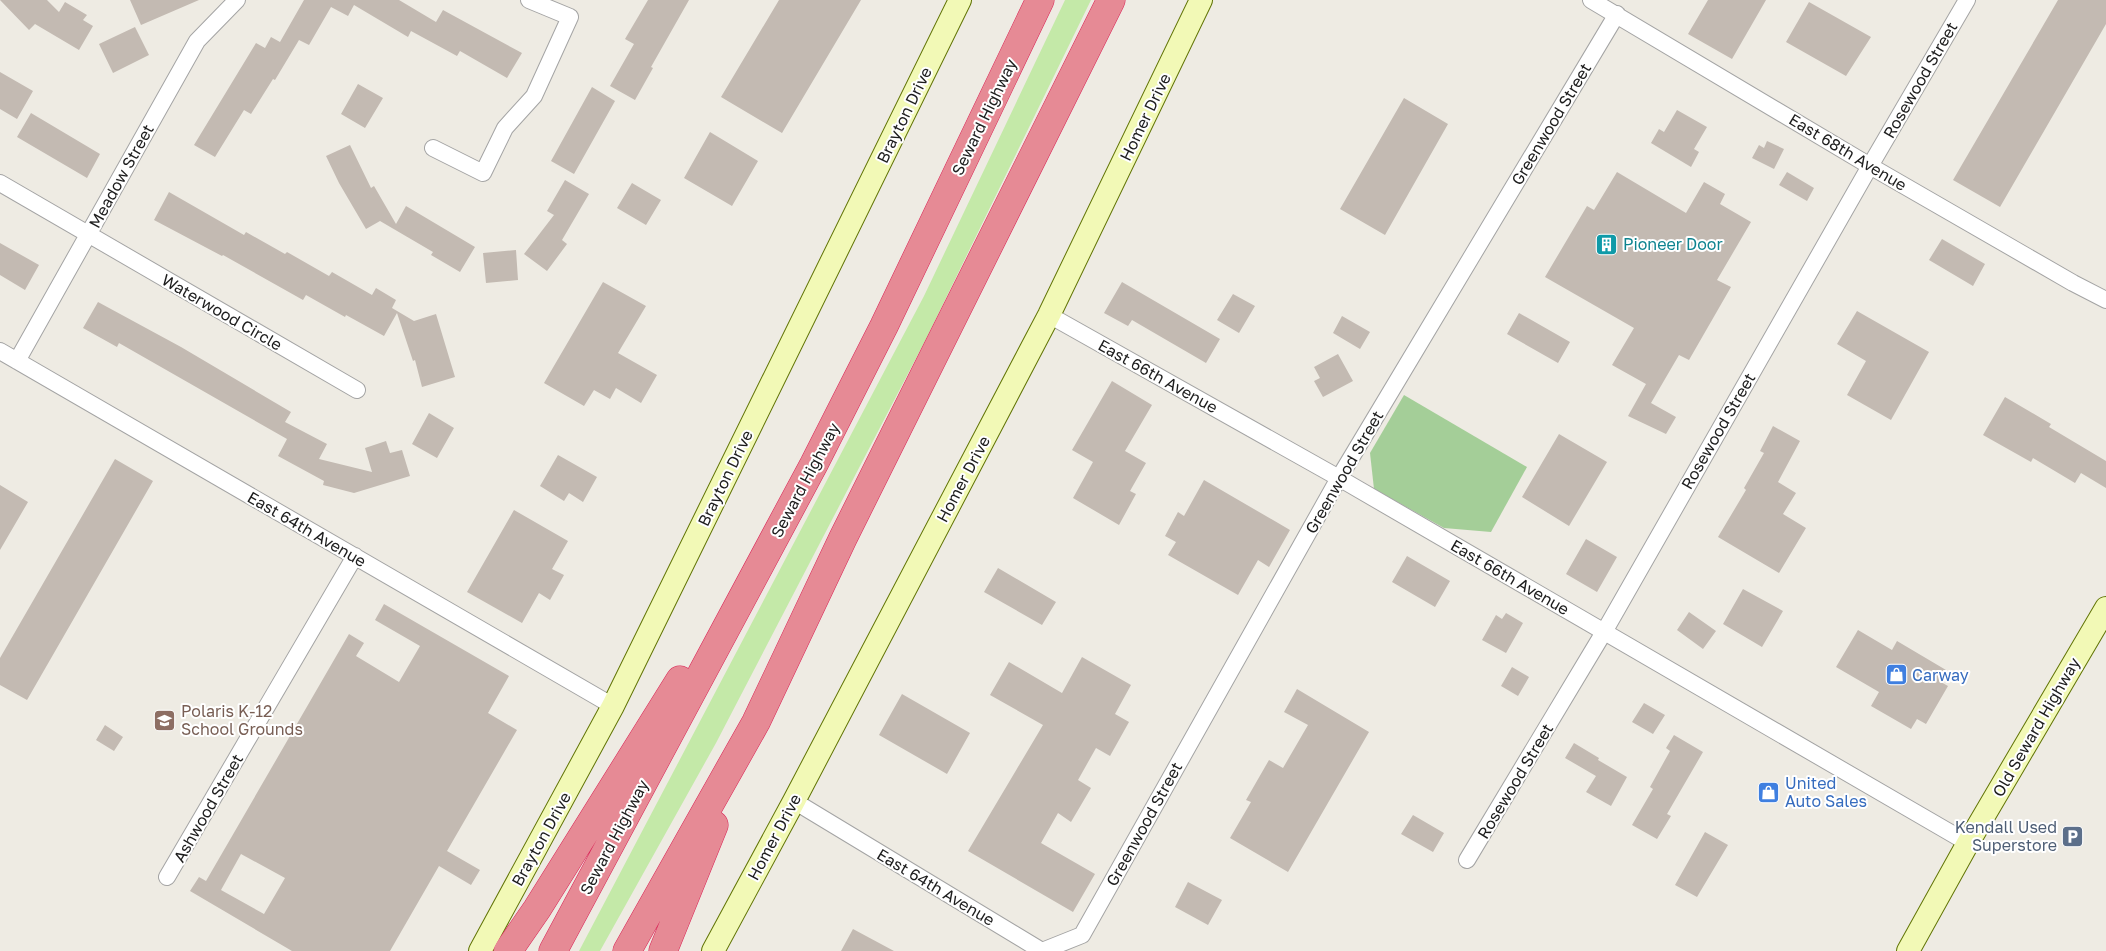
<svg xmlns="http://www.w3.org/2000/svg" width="2106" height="951" viewBox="0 0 2106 951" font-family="'Golos Text',sans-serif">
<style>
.grass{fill:#c4e9a8}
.forest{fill:#a4ce98}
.building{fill:#c3bab2;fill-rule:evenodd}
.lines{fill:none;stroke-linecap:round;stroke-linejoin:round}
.street-casing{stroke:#a4a4a4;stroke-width:18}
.secondary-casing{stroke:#617405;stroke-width:24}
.highway-casing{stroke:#d92456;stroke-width:29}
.street{stroke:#fff;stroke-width:16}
.secondary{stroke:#f2f9b6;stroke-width:22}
.highway{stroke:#e68a95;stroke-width:28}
.labels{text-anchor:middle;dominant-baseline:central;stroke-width:4;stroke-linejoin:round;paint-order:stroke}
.street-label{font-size:16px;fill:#1d1d1d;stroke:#fff}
.culture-label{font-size:16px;fill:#0d838f;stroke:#fff;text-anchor:start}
.shop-label{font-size:16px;fill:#366cbe;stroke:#fff;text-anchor:start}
.education-label{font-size:16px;fill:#785e54;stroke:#fff;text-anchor:start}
.service-label{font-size:16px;fill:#4e5e75;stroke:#fff;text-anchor:end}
</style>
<rect width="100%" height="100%" fill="#eeebe3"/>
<path class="grass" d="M1065,0H1091L926,339L716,743L600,951H579L924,296Z"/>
<path class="forest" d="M1404,395L1527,467L1491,532L1444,528L1374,489L1370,453Z"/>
<path class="building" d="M0,0H47L59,12L65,2L87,15L83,20L93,26L79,50L35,24L29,30Z
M130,0H199L141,25Z
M304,0H399L436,22L443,10L522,53L507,78L460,51L457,56L411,31L408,37L354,5L348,16L331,7L309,45L299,40L275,80L273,79L251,114L244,110L215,157L194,145L256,43L265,48L271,37L280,42Z
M648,0H689L651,67L653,68L635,100L610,86L634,44L625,39Z
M779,0H861L782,133L721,97Z
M1708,0H1766L1732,59L1688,34Z
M2058,0H2106V24L2000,207L1953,180Z
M1809,2L1871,37L1846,76L1786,42Z
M135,27L149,55L113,73L99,44Z
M0,72L33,91L17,119L0,109Z
M358,84L383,98L365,128L341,114Z
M592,87L615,101L574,174L551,161Z
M1404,98L1448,124L1385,235L1340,209Z
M1677,110L1707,127L1694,149L1699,152L1691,167L1651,143L1659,129L1664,132Z
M31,113L100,154L87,178L17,137Z
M710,132L758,161L732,206L684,178Z
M1767,141L1784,149L1774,169L1752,158L1759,145L1764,148Z
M350,145L371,188L374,186L396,224L406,206L475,247L460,272L431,255L433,252L380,221L366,229L339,183L326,156Z
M1617,172L1686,213L1704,182L1725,194L1720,204L1751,222L1717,280L1731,287L1689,360L1679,355L1651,403L1676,417L1666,434L1628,416L1646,384L1612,365L1634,328L1545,277L1587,206L1594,210Z
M1787,172L1814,188L1807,201L1779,185Z
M565,180L589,194L562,240L567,244L547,271L524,254L554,215L547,211Z
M632,183L661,200L646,225L617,208Z
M169,192L244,235L246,232L285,254L287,252L329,276L332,272L372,295L376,288L396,300L392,308L414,321L436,314L455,377L422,387L415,360L413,361L397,313L384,336L346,315L345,317L306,295L303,300L223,255L222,256L154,220Z
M1942,239L1985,264L1973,286L1929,260Z
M0,243L39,265L25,290L0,275Z
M516,250L518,280L486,283L483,253Z
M603,282L646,306L618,353L657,375L641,403L616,388L610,399L594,390L584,406L544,383Z
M1122,282L1220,339L1206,363L1132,320L1128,326L1104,313Z
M1233,294L1255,306L1239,333L1217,320Z
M98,302L181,347L291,412L285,422L327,444L319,459L372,472L365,448L386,441L390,453L402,450L410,476L354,493L323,485L324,481L278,456L287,439L119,343L117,347L83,328Z
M1857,311L1929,352L1891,420L1847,395L1866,361L1837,344Z
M1519,313L1570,342L1558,363L1507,334Z
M1342,316L1370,332L1360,349L1333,333Z
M1338,354L1353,381L1323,397L1314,381L1320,378L1314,367Z
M1112,381L1152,405L1125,451L1146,463L1130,491L1136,494L1119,525L1073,498L1093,462L1072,450Z
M2005,397L2051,424L2049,427L2106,461V488L2081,473L2075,483L2033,458L2031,462L1983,435Z
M429,413L454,428L437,458L412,444Z
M1773,426L1800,441L1778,482L1796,493L1783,514L1806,528L1779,573L1718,537L1746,490L1744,488L1764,453L1760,451Z
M1559,434L1607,462L1569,526L1522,497Z
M558,455L597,477L583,502L569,493L564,501L540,486Z
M115,459L153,481L27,700L0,685V658Z
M1204,480L1290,530L1269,567L1258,560L1238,595L1168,555L1176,542L1165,536L1178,512L1184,516Z
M0,485L28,502L0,550Z
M514,510L568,541L552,569L564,575L550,600L539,593L522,623L467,592Z
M1586,539L1617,557L1597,592L1566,574Z
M1407,556L1450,581L1435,607L1392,582Z
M998,568L1056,602L1042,625L984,592Z
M1743,589L1783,611L1762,647L1723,624Z
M384,604L509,676L488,713L517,730L447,851L480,870L471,885L439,866L390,951H292L190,891L199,877L206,881L349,634L364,643L356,656L399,682L420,646L375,620ZM241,854L285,878L264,914L221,890Z
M1689,612L1716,631L1703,649L1677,630Z
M1506,613L1523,623L1506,653L1482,640L1496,615L1502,619Z
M1858,630L1892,650L1897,641L1946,670L1939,681L1948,686L1926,724L1917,719L1911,729L1871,706L1879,692L1836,667Z
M1082,657L1131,685L1115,714L1129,722L1110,756L1096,748L1078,780L1091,788L1071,822L1058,813L1041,843L1095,874L1073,912L968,851L1043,725L990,695L1009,662L1062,693Z
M1512,667L1529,677L1518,696L1501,686Z
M1297,689L1369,732L1288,872L1230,838L1251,802L1246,800L1269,760L1283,768L1308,725L1284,712Z
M902,694L970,733L947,774L879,735Z
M1644,703L1665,715L1653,734L1632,722Z
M105,725L123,737L114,751L96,740Z
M1674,735L1703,752L1667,814L1671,816L1657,839L1632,825L1653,789L1650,787L1670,751L1666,748Z
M1574,743L1599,758L1598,760L1627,777L1611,806L1586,792L1596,776L1565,758Z
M1413,815L1444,833L1433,852L1401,834Z
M1705,832L1728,845L1697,897L1675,885Z
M1188,882L1222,900L1208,925L1175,907Z
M853,929L894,951H841Z"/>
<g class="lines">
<defs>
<path id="street" d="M1591,0L1870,166L2073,283L2106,300
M433,148L483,173L505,128L534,96L570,17L529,0
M0,183L357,390
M1049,315L1339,478L1968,843
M0,351L613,706
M17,361L197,41L237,0
M794,801L1042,951L1082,935L1339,478L1617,14
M1467,860L1604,632L1870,166L1967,0
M167,877L355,556"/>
<path id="secondary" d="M480,951L613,706L960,0
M713,951L794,801L1049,315L1201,0
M1908,951L1968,843L2106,608"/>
<path id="highway" d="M508,951L537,909L680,680
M553,951L814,464L884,326L1040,0
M627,951L756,722L843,538L1111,0
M663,951L714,825"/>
</defs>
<use href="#street" class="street-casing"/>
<use href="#secondary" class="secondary-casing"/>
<use href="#highway" class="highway-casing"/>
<use href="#street" class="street"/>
<use href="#secondary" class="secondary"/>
<use href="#highway" class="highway"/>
</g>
<defs>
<symbol id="building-square" viewBox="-11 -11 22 22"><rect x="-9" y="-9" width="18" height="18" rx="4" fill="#0f9aa8" stroke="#fff"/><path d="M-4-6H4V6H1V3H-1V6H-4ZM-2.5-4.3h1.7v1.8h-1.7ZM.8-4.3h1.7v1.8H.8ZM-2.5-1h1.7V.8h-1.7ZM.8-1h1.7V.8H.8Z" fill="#fff"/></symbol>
<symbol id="shop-square" viewBox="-11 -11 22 22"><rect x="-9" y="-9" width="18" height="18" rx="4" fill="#3f7fe0" stroke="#fff"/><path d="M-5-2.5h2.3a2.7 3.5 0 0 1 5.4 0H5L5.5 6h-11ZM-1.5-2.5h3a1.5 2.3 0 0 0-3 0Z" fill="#fff"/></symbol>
<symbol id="school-square" viewBox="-11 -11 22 22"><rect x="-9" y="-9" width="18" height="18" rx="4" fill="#8d6e63" stroke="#fff"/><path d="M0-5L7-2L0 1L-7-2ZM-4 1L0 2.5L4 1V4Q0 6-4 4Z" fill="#fff"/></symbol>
<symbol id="parking-square" viewBox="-11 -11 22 22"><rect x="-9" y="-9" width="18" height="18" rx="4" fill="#5c6f8a" stroke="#fff"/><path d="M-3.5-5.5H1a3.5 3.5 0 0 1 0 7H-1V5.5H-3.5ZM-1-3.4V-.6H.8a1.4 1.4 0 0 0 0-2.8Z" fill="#fff"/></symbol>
</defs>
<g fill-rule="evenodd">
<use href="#building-square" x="1594" y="232" width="25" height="25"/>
<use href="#shop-square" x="1884" y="662" width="25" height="25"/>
<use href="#school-square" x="152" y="708" width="25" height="25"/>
<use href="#shop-square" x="1756" y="780" width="25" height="25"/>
<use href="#parking-square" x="2060" y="824" width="25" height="25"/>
</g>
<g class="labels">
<g class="street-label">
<text transform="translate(1920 80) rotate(-60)">Rosewood Street</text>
<text transform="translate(904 115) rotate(-64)">Brayton Drive</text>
<text transform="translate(984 117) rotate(-64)">Seward Highway</text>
<text transform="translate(1145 117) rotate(-64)">Homer Drive</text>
<text transform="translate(1551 124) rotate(-59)">Greenwood Street</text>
<text transform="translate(1848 152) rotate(31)">East 68th Avenue</text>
<text transform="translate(121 176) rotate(-61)">Meadow Street</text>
<text transform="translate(222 312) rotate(30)">Waterwood Circle</text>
<text transform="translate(1158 376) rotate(29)">East 66th Avenue</text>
<text transform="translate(1718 431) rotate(-60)">Rosewood Street</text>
<text transform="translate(1344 472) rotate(-60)">Greenwood Street</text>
<text transform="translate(725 478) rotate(-64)">Brayton Drive</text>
<text transform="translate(963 479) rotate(-62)">Homer Drive</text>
<text transform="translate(805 480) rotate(-62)">Seward Highway</text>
<text transform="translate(307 529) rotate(30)">East 64th Avenue</text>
<text transform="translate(1510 577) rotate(30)">East 66th Avenue</text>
<text transform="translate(2036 727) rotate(-60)">Old Seward Highway</text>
<text transform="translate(1515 781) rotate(-59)">Rosewood Street</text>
<text transform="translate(208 808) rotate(-60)">Ashwood Street</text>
<text transform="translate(1144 824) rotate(-61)">Greenwood Street</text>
<text transform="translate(614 837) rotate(-62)">Seward Highway</text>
<text transform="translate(774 837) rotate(-62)">Homer Drive</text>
<text transform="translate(541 839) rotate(-61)">Brayton Drive</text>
<text transform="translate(936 887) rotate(31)">East 64th Avenue</text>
</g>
<g class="culture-label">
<text x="1623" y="244">Pioneer Door</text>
</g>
<g class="shop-label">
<text x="1912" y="675">Carway</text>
<text x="1785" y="783">United<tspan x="1785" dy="18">Auto Sales</tspan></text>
</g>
<g class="education-label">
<text x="181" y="711">Polaris K-12<tspan x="181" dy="18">School Grounds</tspan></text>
</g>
<g class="service-label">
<text x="2057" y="827">Kendall Used<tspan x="2057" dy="18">Superstore</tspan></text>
</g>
</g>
</svg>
